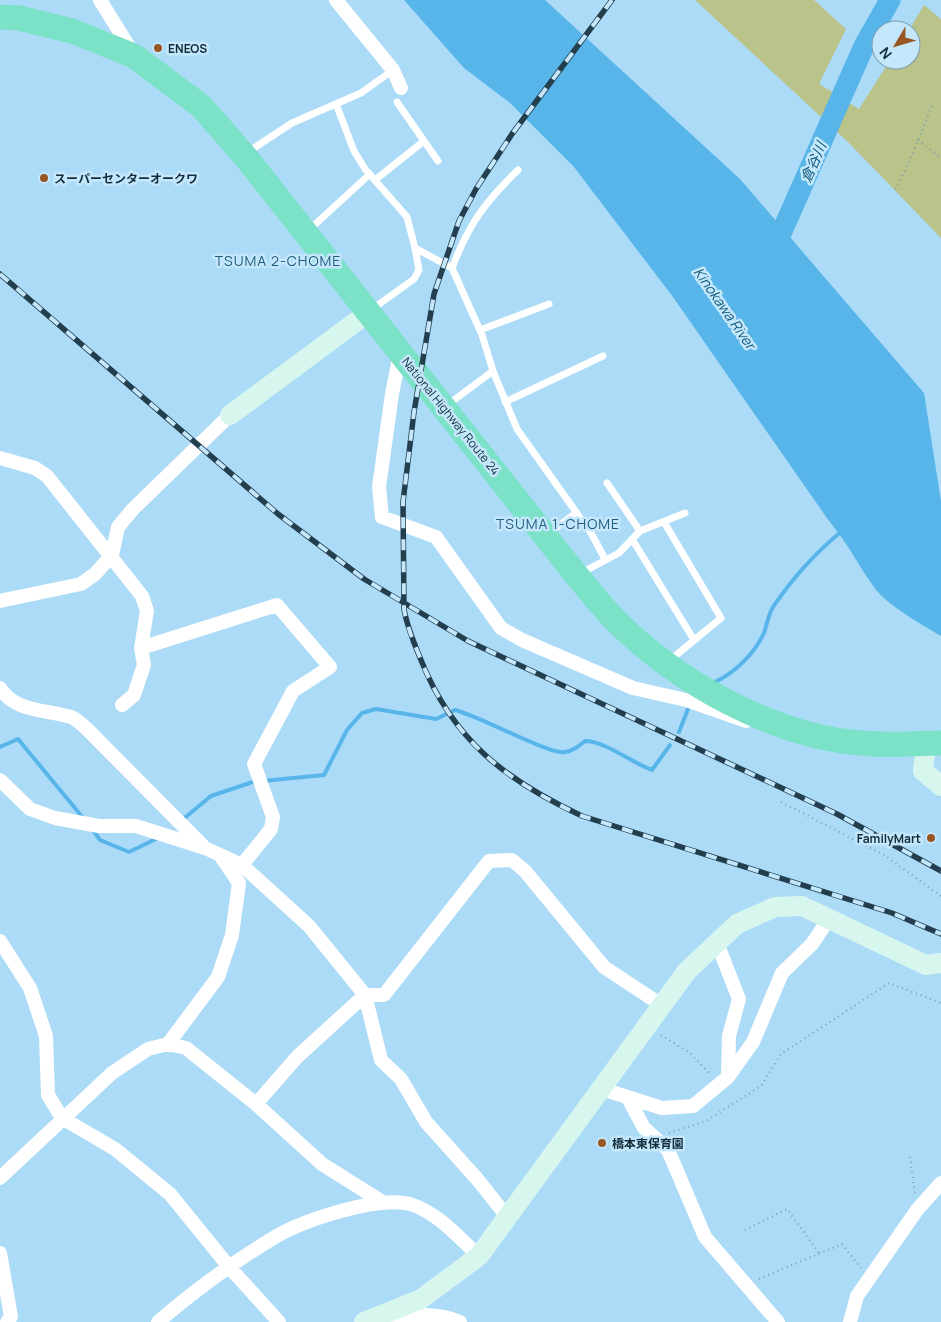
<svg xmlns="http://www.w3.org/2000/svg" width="941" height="1322" viewBox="0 0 941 1322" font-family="Manrope,'Noto Sans JP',sans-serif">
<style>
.green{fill:#bac389}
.water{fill:#57b5e9}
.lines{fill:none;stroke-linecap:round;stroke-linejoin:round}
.stream{stroke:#57b5e9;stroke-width:4}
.river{stroke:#57b5e9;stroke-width:21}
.path{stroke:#769eb5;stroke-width:2;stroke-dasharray:1 4;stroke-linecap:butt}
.lane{stroke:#fff;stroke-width:7}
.street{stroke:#fff;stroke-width:14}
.secondary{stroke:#d7f6ee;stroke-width:20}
.highway{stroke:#7be1c7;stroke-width:25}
.rail-casing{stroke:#233f4e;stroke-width:5.5}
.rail{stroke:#c4e7fc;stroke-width:4;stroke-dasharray:11;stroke-linecap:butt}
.poi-dot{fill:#985623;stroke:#c4e7fc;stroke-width:2}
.labels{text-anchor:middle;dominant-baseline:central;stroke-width:5;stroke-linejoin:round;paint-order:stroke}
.poi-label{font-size:12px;font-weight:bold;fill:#132c39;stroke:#c4e7fc;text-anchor:start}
.street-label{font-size:12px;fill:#132c39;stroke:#c4e7fc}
.water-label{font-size:14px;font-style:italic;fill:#0f597b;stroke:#c4e7fc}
.neighbourhood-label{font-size:14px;letter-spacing:1px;fill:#205c7b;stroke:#c4e7fc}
</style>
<rect width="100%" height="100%" fill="#acdbf8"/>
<path class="green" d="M695,0H814L846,29L819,84L859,109L890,60H911V30H909L924,5L941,19V238L848,142Z"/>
<path class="water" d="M404,0H545L740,179L924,393L941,501V636C924,626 889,606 877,591C860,569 848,543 829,521L673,297L574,167L510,103L464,68Z"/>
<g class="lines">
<path class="stream" d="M713,683C735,673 754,654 764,633C767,625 768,615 773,607C792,579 815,553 842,531
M679,732L690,704
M0,747L18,739L84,819
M263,781L324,775L347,730L362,713L376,709L436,719L455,710C480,716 549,755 565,752C573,751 579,746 585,741C605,741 632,763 652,770L670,745
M182,820L211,796L256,781
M93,830L100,840L129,852L158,838"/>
<path class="river" d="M772,254L864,46L890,0"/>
<path class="path" d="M918,140L941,158
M895,189L908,165L933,103
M781,802L884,855L941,896
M661,1035L690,1053L711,1075
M669,1133L706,1121L761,1086L781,1054L889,983L941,1003
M910,1157L915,1194
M745,1230L787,1209L819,1253
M759,1279L842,1244L861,1268"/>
<path class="lane" d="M397,102L438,161
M336,104L354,151L365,169L407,217L415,248
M248,152L292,123L361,93L393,70
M375,180L424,141
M310,229L370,174
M452,268C469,224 484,203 518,170
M371,310L414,279L419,270L415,248L452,268L482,335L493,371L446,406
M480,330L549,304
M493,371L517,429L591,533L605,559
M505,402L603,356
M607,483L640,531
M664,522L721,618L669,661
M548,534L576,513
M632,539L694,640
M581,573L619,553L640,531L685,513"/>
<path class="street" d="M100,0L134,55
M336,0L393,70L401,88
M400,353L392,394L379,487L382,517L436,537L501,628L522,640L633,688L686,700L746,721
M0,458L35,468L47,476L142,596L147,611L141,648L144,665L134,695L122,705
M0,601L81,584L95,574L112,555L118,527L133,509L230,415
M0,688C16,713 46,709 71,717C77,719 82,725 87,729L203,846
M0,780L30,809L55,818L99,826H136L205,848L242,865L271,829L273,817L254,764L293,691L330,667L277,605L141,648
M242,865L309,926L365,995L381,1060L401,1079L426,1122L478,1180L508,1218
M0,941L30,988L46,1036L48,1095L62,1118L115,1149L170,1194L230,1268L279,1322
M168,1044L218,977L232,935L239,883L220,855
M728,1077L753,1042L782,973L812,944L828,920
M602,1089L662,1108L693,1106L728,1077L729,1036L739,999L717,943
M628,1098L644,1128L668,1150L705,1237L778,1322
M256,1104L297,1057L365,995H384L489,861L512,860L525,871L604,967L663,1006
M0,1178L112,1073L148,1049L168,1044L186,1048L256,1104L322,1164L384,1203
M0,1253L11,1317L7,1322
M390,1319C413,1314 438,1312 460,1322
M158,1322C194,1291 235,1261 275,1237C304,1220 381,1194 413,1205C439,1214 459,1238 479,1256
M850,1322L857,1296L917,1210L941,1183"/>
<path class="secondary" d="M230,415L369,312
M926,743L923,771L941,786
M364,1322L421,1299L479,1256L687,971L737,924L775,907L802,906L926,965L941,963"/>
<path class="highway" d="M0,17L19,18L72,31L134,56L201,106L244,155L577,576C590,591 603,608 617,622C679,683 773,736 861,743C887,746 915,743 941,743"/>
<defs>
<path id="rail" d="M612,0L512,134L476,189L459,221L434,294L414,412L403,502L404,609C407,627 414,643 421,660C453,740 505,780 582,816L892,913L941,934
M0,274L278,514L364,579L468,641L837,814L941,871"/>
</defs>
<use href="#rail" class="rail-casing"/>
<use href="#rail" class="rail"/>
</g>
<g class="poi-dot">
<circle cx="158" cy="48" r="5"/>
<circle cx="44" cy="178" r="5"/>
<circle cx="931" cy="838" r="5"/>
<circle cx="602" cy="1143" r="5"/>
</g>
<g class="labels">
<g class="poi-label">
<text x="168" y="48">ENEOS</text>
<text x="54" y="178">スーパーセンターオークワ</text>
<text x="921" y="838" text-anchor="end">FamilyMart</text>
<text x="612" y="1143">橋本東保育園</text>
</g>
<g class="street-label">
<text transform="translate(451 416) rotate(51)">National Highway Route 24</text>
</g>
<g class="water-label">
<text transform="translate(813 162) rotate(-66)">倉谷川</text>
<text transform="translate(725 308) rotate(55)">Kinokawa River</text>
</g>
<g class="neighbourhood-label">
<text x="278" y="260">TSUMA 2-CHOME</text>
<text x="558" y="523">TSUMA 1-CHOME</text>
</g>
</g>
<g transform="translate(896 45) rotate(232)"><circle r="24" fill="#c4e7fc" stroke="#7d9cae"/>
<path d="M0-4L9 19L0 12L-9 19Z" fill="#985623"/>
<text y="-8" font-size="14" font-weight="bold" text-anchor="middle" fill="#132c39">N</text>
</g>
</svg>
